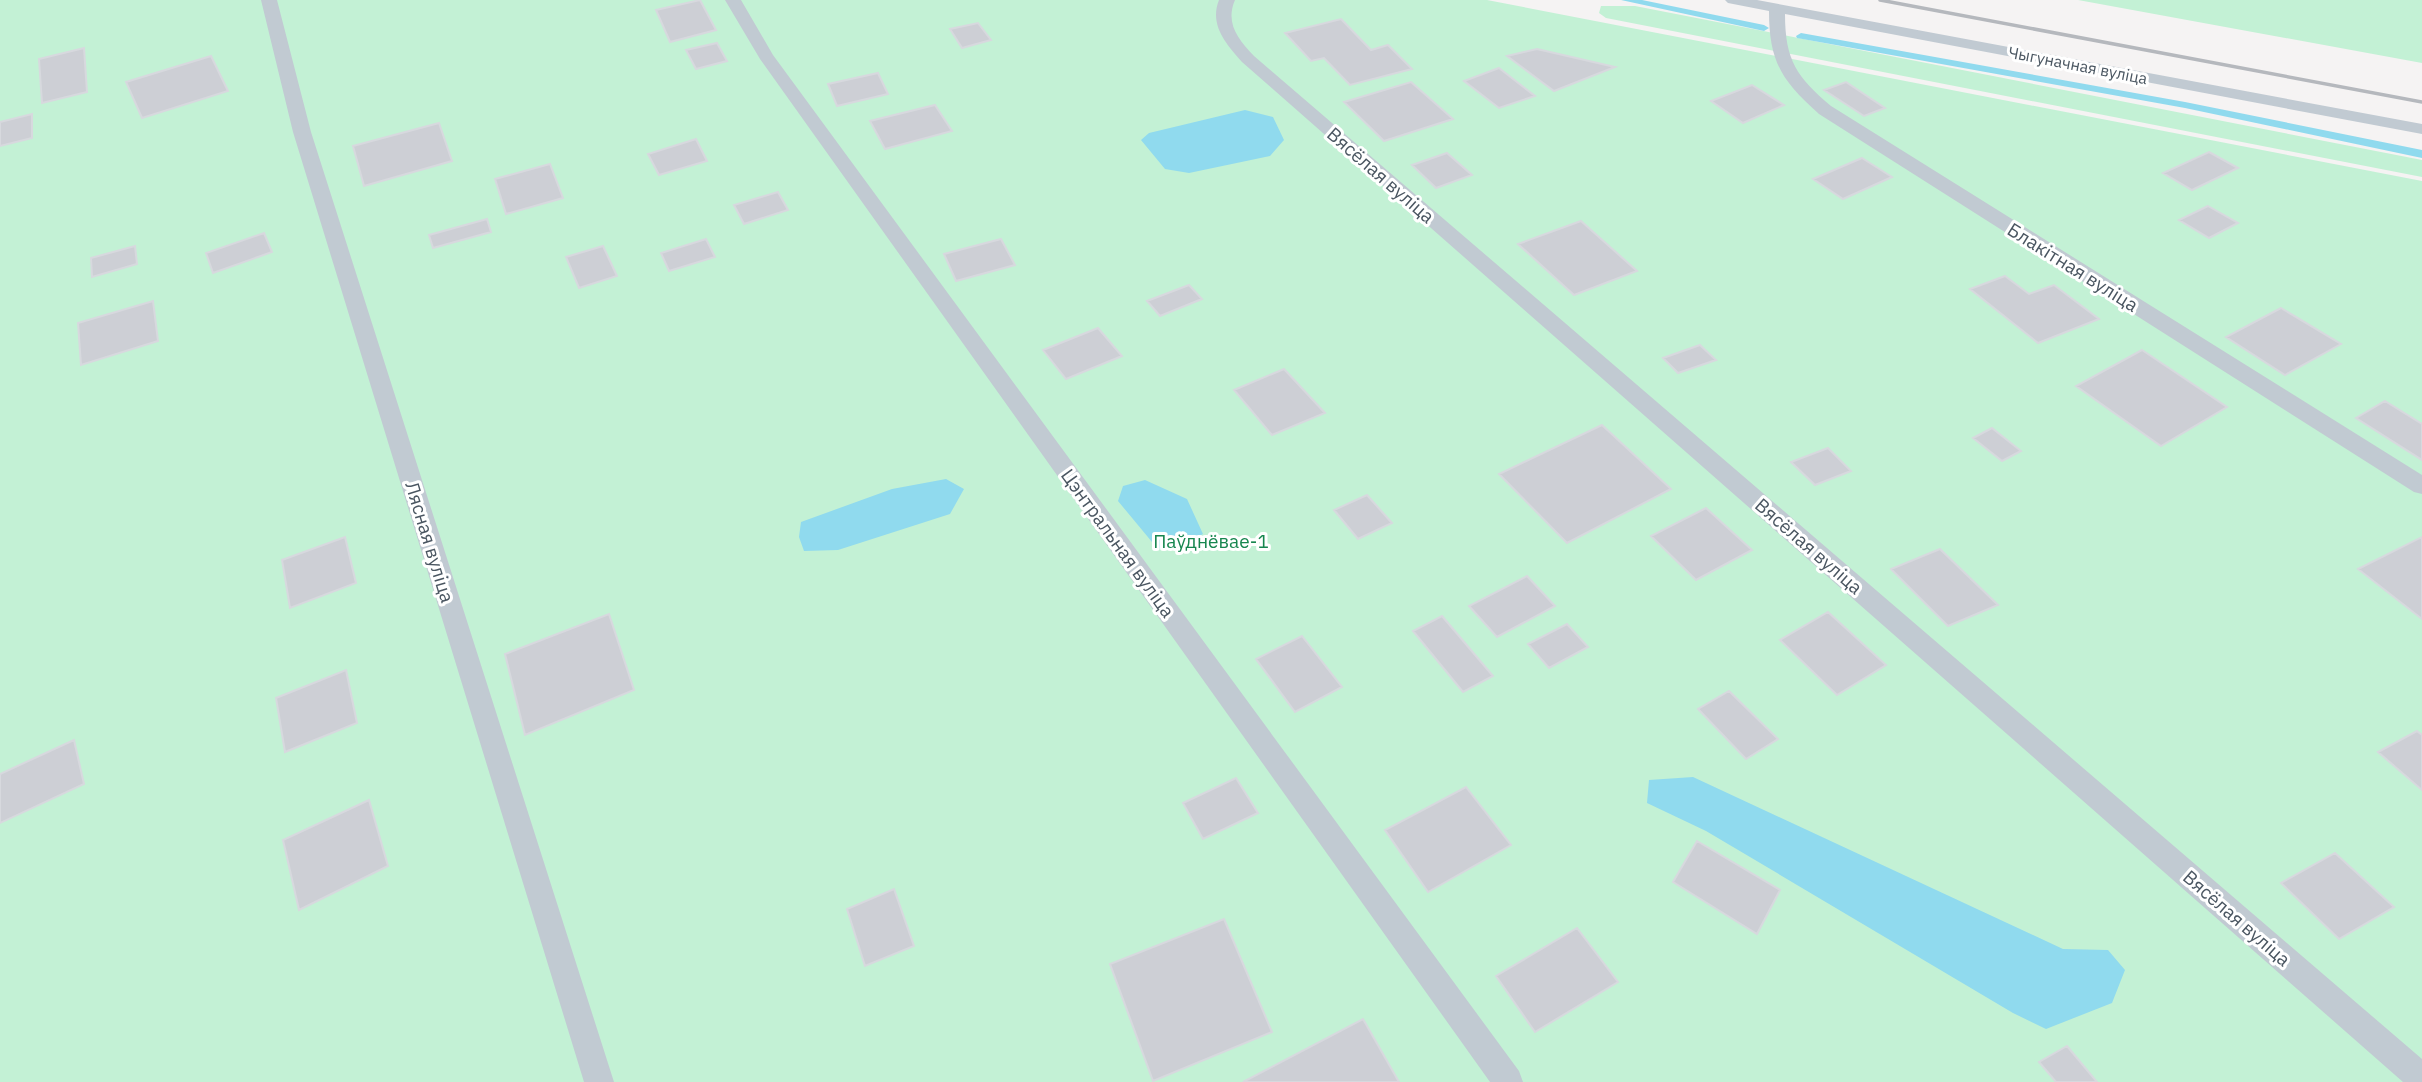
<svg xmlns="http://www.w3.org/2000/svg" width="2422" height="1082" viewBox="0 0 2422 1082" font-family="'IBM Plex Sans',sans-serif">
<style>
.green{fill:#c3f1d5}
.water{fill:#90daee}
.lines{fill:none;stroke-linecap:round;stroke-linejoin:round}
.stream{fill:#90daee;fill-rule:evenodd}
.building{fill:#cdcfd5;stroke:#d7d9de;stroke-width:2}
.lane{fill:#c1cad2;fill-rule:evenodd}
.rail{stroke:#b5b8bd;stroke-width:3.5}
.labels{text-anchor:middle;dominant-baseline:central;stroke-width:6;stroke-linejoin:round;paint-order:stroke}
.far-street-label{font-size:16px;fill:#4a5661;stroke:#fff}
.street-label{font-size:19px;fill:#4a5661;stroke:#fff}
.park-label{font-size:19px;fill:#17864f;stroke:#fff}
</style>
<rect width="100%" height="100%" fill="#f5f3f3"/>
<path class="green" d="M0,0H1487L2422,181V1082H0Z
M2078,0H2422V63Z
M1601,6H1635L2422,160V177L1606,18L1599,13Z"/>
<path class="water" d="M1245,110L1273,117L1284,140L1270,156L1189,173L1165,169L1141,140L1149,133Z
M946,479L964,489L950,514L838,550L804,551L799,537L801,522L892,489Z
M1145,480L1187,499L1203,534L1174,550L1157,548L1118,501L1123,486Z
M1693,777L2063,949L2108,950L2125,970L2112,1003L2046,1029L2013,1013L1706,831L1647,803L1649,780Z"/>
<g class="lines">
<path class="stream" d="M1621,0H1642L1764,25L1769,28L1764,31Z
M1801,33L2185,102L2422,150V158L2185,108L1797,38L1796,36Z"/>
</g>
<path class="building" d="M700,0L716,30L670,42L656,10Z
M1341,19L1371,50L1388,45L1412,69L1350,85L1324,58L1311,61L1285,33Z
M978,23L991,40L962,48L950,29Z
M717,43L727,61L696,69L686,50Z
M84,48L87,92L42,103L39,59Z
M1537,49L1615,67L1554,91L1507,56Z
M211,56L228,91L142,118L126,82Z
M1499,68L1535,96L1499,108L1464,81Z
M878,73L888,94L837,106L828,84Z
M1411,82L1453,119L1384,141L1344,102Z
M1846,82L1885,108L1864,116L1824,90Z
M1752,85L1784,105L1743,123L1711,101Z
M935,105L952,131L885,149L870,121Z
M32,114V138L0,146V122Z
M439,123L452,161L364,186L353,146Z
M696,139L707,161L659,175L648,154Z
M2209,152L2238,168L2192,190L2163,173Z
M1447,153L1472,175L1436,188L1412,165Z
M1862,158L1892,177L1843,199L1813,179Z
M550,164L563,198L506,214L495,179Z
M778,192L788,210L744,224L734,205Z
M2208,206L2238,223L2209,238L2179,220Z
M487,219L491,232L433,248L429,235Z
M1581,221L1637,271L1574,295L1518,244Z
M264,233L272,252L213,273L206,253Z
M706,239L715,257L669,271L661,253Z
M1001,239L1015,265L956,281L944,254Z
M135,246L137,264L92,277L91,258Z
M603,246L617,276L579,288L566,257Z
M2005,276L2029,294L2054,285L2099,319L2038,343L1970,289Z
M1189,285L1202,299L1160,316L1147,301Z
M153,301L158,341L81,365L78,323Z
M2281,308L2341,344L2285,375L2226,337Z
M1098,328L1122,356L1066,379L1043,350Z
M1700,345L1716,360L1678,373L1663,358Z
M2142,350L2227,407L2161,446L2076,386Z
M1284,369L1325,413L1272,435L1234,390Z
M2385,401L2422,424V460L2356,418Z
M1602,425L1671,489L1567,543L1499,474Z
M1992,428L2021,451L2002,461L1973,438Z
M1828,448L1851,471L1815,485L1791,462Z
M1367,495L1392,523L1358,539L1334,510Z
M1706,508L1752,550L1696,580L1651,536Z
M345,537L356,583L290,608L282,560Z
M2422,537V619L2358,569Z
M1940,549L1998,605L1948,626L1891,569Z
M1527,576L1555,606L1497,637L1469,606Z
M1828,612L1886,665L1837,695L1780,640Z
M609,614L634,690L525,735L505,654Z
M1442,616L1493,676L1463,692L1413,631Z
M1567,624L1588,647L1549,668L1528,644Z
M1302,636L1342,687L1295,712L1256,659Z
M346,670L357,723L285,752L276,698Z
M1729,691L1778,739L1746,759L1698,709Z
M2417,731L2422,735V790L2378,752Z
M74,740L84,784L0,823V774Z
M1236,778L1258,813L1203,839L1183,803Z
M1466,787L1511,845L1428,892L1385,830Z
M369,800L388,866L299,910L283,840Z
M1697,841L1780,890L1757,934L1673,882Z
M2335,853L2394,907L2339,939L2281,883Z
M894,889L914,946L865,966L847,909Z
M1224,919L1272,1032L1153,1081L1110,964Z
M1577,928L1618,982L1535,1032L1496,976Z
M1363,1019L1399,1082H1243Z
M2067,1046L2097,1082H2056L2039,1062Z"/>
<g class="lines">
<path class="lane" d="M261,0H277L311,132L614,1082H584L293,132Z
M725,0H741L773,55L1519,1071L1523,1082H1490L760,59Z
M1219,0H1235C1225,23 1238,39 1254,56L2422,1059V1082H2403L1242,62C1226,44 1209,25 1219,0Z
M1725,0H1757L2422,124V134L1785,14C1785,61 1797,77 1831,106L2422,475V494L2414,492L1819,114C1782,81 1769,62 1769,11L1728,3Z"/>
<path class="rail" d="M1880,0L2422,102"/>
</g>
<g class="labels">
<g class="far-street-label">
<text transform="translate(2078 65) rotate(11)">Чыгуначная вуліца</text>
</g>
<g class="street-label">
<text transform="translate(1381 175) rotate(41)">Вясёлая вуліца</text>
<text transform="translate(2073 267) rotate(32)">Блакітная вуліца</text>
<text transform="translate(430 542) rotate(73)">Лясная вуліца</text>
<text transform="translate(1118 543) rotate(54)">Цэнтральная вуліца</text>
<text transform="translate(1809 546) rotate(41)">Вясёлая вуліца</text>
<text transform="translate(2237 918) rotate(41)">Вясёлая вуліца</text>
</g>
<g class="park-label">
<text x="1211" y="541">Паўднёвае-1</text>
</g>
</g>
</svg>
